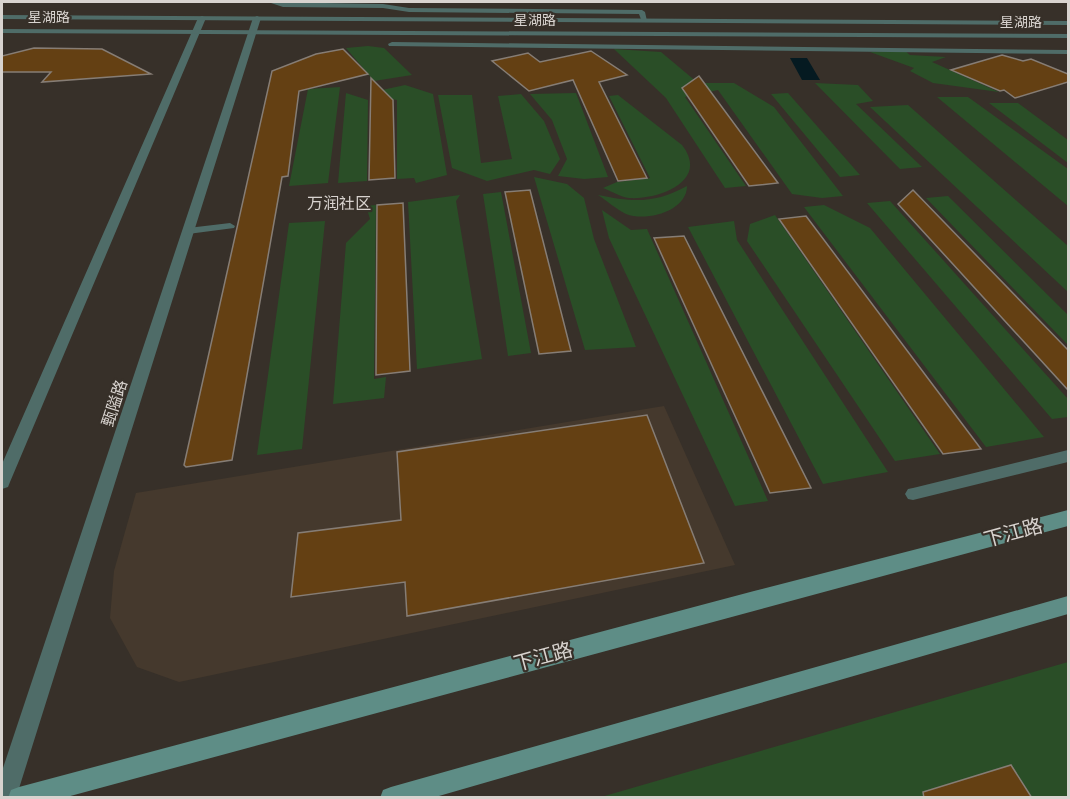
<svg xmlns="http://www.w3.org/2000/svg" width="1070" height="799" viewBox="0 0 1070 799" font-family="Ubuntu,'Noto Sans SC',sans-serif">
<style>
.built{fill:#45392d}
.green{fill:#2a4e27}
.water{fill:#051a21}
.building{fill:#644013;stroke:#867d75;stroke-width:1.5}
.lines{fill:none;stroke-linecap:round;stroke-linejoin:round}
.service{fill:#4f6c68;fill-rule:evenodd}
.minor{fill:#4f6c68;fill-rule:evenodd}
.tertiary{fill:#4f6c68;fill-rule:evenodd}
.secondary{fill:#5e8d86;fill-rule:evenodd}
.labels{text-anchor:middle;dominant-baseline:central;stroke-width:4.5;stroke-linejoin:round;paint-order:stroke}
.far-street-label{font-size:14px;fill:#d8d3cf;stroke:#373029}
.far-quarter-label{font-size:16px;fill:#d8d3cf;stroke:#373029}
.street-label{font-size:16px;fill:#d8d3cf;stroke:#373029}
.near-street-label{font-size:20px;fill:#d8d3cf;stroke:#373029}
</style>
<rect width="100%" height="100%" fill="#373029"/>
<path class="built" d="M664,406L735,565L179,682L137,667L110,618L114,571L136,493Z"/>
<path class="green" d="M368,46L384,48L412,75L374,81L346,48Z
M614,49L661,52L698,83H734L774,107L843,196L822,198L792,194L718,90L685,97L746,186L725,188L666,98Z
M904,50L910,55L946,57L932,62L999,92L933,83L910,71L914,68L870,52Z
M815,83L858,85L873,101L856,104L922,167L900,169Z
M405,85L433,94L447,175L416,183L414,178L397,179V100L379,97L382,90Z
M340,87L328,183L289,186L308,89Z
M346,93L368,100L367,181L338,183Z
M576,93L608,177L584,179L558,176L567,159L552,120L530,94Z
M788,93L860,175L840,177L771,94Z
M521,94L544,121L560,159L550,174L534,170L487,181L452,168L438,95H472L481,163L512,159L498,96Z
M618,95L682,145C710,181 659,200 629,198C621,197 611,191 603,188L617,182L650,178L609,96Z
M937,97H968L1068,169V206Z
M989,103H1018L1068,140V163Z
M908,105L1068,246V292L870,107Z
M534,177L567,184L584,198L594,239L636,347L585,350Z
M687,186C687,211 647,222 626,214C616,209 607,201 598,195C633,202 654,204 687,186Z
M501,192L531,353L508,356L483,194Z
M460,195L456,201L482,359L417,369L408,202Z
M948,196L1068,315V345L926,198Z
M890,201L1068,399V417L1052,419L867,203Z
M376,205L374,379L386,377L384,398L333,404L346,243L370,219L366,206Z
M824,205L870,228L1044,437L986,447L804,207Z
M602,210L631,230L647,229L768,501L735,506L609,238Z
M775,215L940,454L895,461L747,241L750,224Z
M325,221L302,449L257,455L289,223Z
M734,221L737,240L888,472L823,484L688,227Z
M1068,662V797H601Z"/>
<path class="water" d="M790,58H807L820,80H802Z"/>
<path class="building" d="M34,48L102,49L151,74L42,82L51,72H2V56Z
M343,49L368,74L299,91L288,176L282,177L232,460L186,467L184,465L272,71L316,54Z
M591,51L627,75L599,82L647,178L618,181L573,80L529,91L492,61L528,53L540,62Z
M1002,55L1023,61L1031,59L1068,74V82L1015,98L1004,90L1000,91L951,70Z
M699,76L778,183L749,186L682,88Z
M371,78L393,100L395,178L369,180Z
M530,190L571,351L539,354L505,192Z
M913,190L1068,350V390L898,204Z
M403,203L410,371L376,375L377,205Z
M806,216L981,449L943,454L779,219Z
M684,236L811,488L770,493L654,238Z
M647,415L704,563L407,616L405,582L291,597L298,533L401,520L397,452Z
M1011,765L1032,798H924L923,792Z"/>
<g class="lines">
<path class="service" d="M268,2L383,4L409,8L642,10L645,12L647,21L642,22L639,14L409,12L383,8L283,7Z
M392,42L1068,50V54L389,46L388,44Z
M230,223L235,226L234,228L188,234L183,231L188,228Z
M1068,450V462L913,500L908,499L905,494L908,489L913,488Z"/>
<path class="minor" d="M202,16L206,18L10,482L8,487L2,489V464L198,18Z
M257,16L261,18L16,798H2V771L253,18Z"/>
<path class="tertiary" d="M2,15L1068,21V25L2,19Z
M2,29L1068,34V38L2,33Z"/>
<path class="secondary" d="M1068,510V526L63,798H8L11,790L19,787L754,591Z
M1068,596V614L432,798H380L383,790L391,787Z"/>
</g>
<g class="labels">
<g class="far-street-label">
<text x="49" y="17">星湖路</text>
<text x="535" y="20">星湖路</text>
<text x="1021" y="22">星湖路</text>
</g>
<g class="far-quarter-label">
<text x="339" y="203">万润社区</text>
</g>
<g class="street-label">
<text transform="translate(114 403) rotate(-72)">甄隘路</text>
</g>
<g class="near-street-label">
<text transform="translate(1013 532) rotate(-15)">下江路</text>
<text transform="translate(543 656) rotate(-15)">下江路</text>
</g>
</g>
<rect width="1070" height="799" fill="none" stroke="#d8d3cf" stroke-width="6"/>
</svg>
